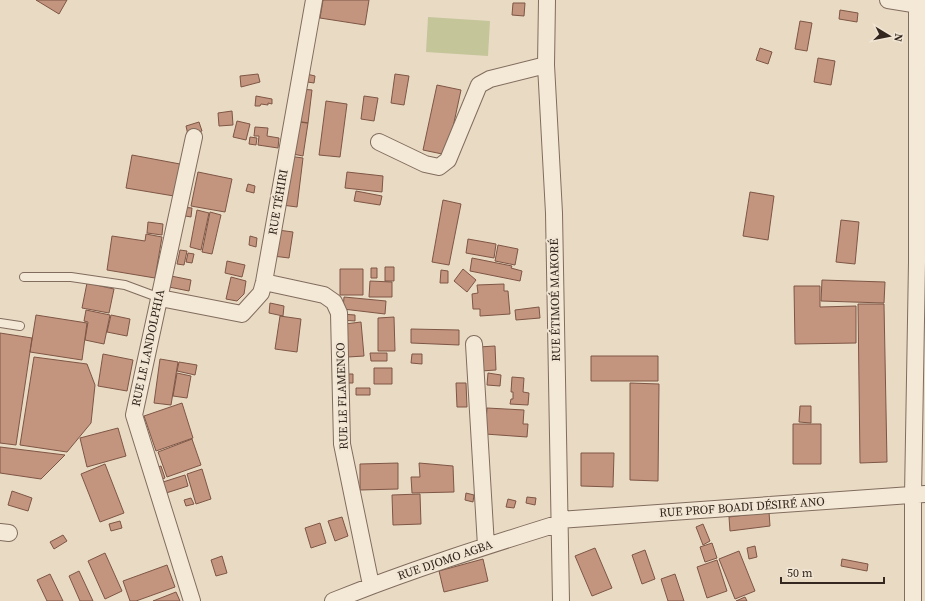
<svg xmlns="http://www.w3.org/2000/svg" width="925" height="601" viewBox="0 0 925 601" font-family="'Source Serif 4',serif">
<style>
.green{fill:#c5c59a}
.building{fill:#c3947e;stroke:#7e5645}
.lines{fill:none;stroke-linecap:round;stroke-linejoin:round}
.lane-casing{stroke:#816c5d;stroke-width:10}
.street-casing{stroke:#816c5d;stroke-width:18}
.lane{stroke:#f4e8d6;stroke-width:8}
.street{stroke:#f4e8d6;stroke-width:16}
.labels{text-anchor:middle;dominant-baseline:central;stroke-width:4;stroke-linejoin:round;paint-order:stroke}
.street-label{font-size:12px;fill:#33271f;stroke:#f1e5d3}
</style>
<rect width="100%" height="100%" fill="#e9dac4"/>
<path class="green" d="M428,17L490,21L488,56L426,52Z"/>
<path class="building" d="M36,0H67L59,14Z
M323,0H369L365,25L320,18Z
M513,3H525L524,16L512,15Z
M840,10L858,13L857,22L839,19Z
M800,21L812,23L807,51L795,49Z
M760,48L772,52L768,64L756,60Z
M818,58L835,61L831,85L814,82Z
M303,73L315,76L314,83L301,81Z
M258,74L260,82L241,87L240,76Z
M395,74L409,76L404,105L391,103Z
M437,85L461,90L447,155L423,150Z
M301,89L312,90L308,123L297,121Z
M256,96L272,99V104L268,103V105L261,104L260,106H255Z
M364,96L378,98L374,121L361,119Z
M326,101L347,104L340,157L319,155Z
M232,111L233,125L219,126L218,113Z
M237,121L250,124L246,140L233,137Z
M199,122L202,131L188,135L186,126Z
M298,122L308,123L303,156L293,154Z
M255,127L268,128L267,136L279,138L278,148L258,145L259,136H254Z
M250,137L257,138L256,145L249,144Z
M132,155L180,164L174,196L126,188Z
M288,156L303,158L297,207L282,205Z
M198,172L232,179L225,212L191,206Z
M347,172L383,176L382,192L345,188Z
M248,184L255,186L254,193L246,191Z
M356,191L382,196L380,205L354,201Z
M750,192L774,196L768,240L743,236Z
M443,200L461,204L449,265L432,262Z
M181,207L192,208L191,217L180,215Z
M197,210L209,213L201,250L190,247Z
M210,212L221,215L212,254L202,252Z
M841,220L859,222L855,264L836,262Z
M148,222L163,224L162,235L147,233Z
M278,230L293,232L289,258L273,256Z
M146,234L162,237L155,278L107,270L112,236L145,241Z
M250,236L257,238L256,247L249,245Z
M468,239L496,244L494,258L466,253Z
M498,245L518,249L515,265L495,261Z
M180,250L187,251L184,265L177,264Z
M188,253L194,254L192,263L186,262Z
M472,258L512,266L511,268L522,271L520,281L470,271Z
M227,261L245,265L242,277L225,273Z
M385,267H394V281H385Z
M371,268H377V278H371Z
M340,269H363V295H340Z
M463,269L476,280L467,292L454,281Z
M441,270L448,271V283H440Z
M171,276L191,280L189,291L169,287Z
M231,277L246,281L244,294L237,301L226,299Z
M822,280L885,282L884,303L821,301Z
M370,281L392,282V297H369Z
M87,283L114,289L109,313L82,308Z
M504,284V291H508L510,314L480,316V309H473L472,294L478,293L477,285Z
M794,286H820V307L856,306V343L795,344Z
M344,297L386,301L385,314L343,309Z
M270,303L284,306L283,316L269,313Z
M858,304H884L887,462L860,463Z
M539,307L540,318L516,320L515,310Z
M86,310L110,315L104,344L85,340L88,322L84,321Z
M341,314L355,315V321L341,320Z
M36,315L87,323L82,360L30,352Z
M111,315L130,319L127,336L107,332Z
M280,316L301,319L297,352L275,349Z
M394,317L395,351H378V318Z
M361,322L364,356L348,357L345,324Z
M411,329L459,330V345L411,343Z
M0,333L32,338L16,445L0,443Z
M495,346L496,370L481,371L479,347Z
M370,353H387V361H371Z
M103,354L133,360L127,391L98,386Z
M412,354H422V364L411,363Z
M591,356H658V381H591Z
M34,357L87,364L95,385L91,423L67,452L20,445Z
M160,359L178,362L171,405L154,403Z
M179,362L197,365L195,375L177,371Z
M374,368H392V384H374Z
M177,373L191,376L187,398L173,396Z
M488,373L501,375L500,386L487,385Z
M345,374H353V383H345Z
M512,377L524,378L523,392L529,393L528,405L510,404L511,399H513V392H511Z
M456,383H466L467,407H457Z
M630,383L659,384L658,481L630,480Z
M356,388H370V395H356Z
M182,403L193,438L156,451L144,416Z
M800,406H811V423L799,422Z
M487,408L524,410L523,424H528L527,437L485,434Z
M793,424H821V464H793Z
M118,428L126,456L87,467L80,438Z
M192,439L201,465L167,477L158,452Z
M0,447L65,455L41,479L0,473Z
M581,453H614L613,487L581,486Z
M398,463V489L360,490V464Z
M419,463L453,466L454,492L412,493L411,477H420Z
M105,464L124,513L100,522L81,474Z
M161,466L165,478L160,480L155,468Z
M202,469L211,499L196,504L187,474Z
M185,475L188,486L163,494L160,483Z
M12,491L32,498L28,511L8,505Z
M466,493L474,495L473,502L465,500Z
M420,494L421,524L393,525L392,495Z
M527,497L536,498L535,505L526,503Z
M191,498L194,504L186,506L184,500Z
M508,499L516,501L514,508L506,507Z
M769,512L770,526L730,531L729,517Z
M342,517L348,536L335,541L328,521Z
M120,521L122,528L111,531L109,524Z
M320,523L326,543L311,548L305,528Z
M703,524L710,541L703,545L696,527Z
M63,535L67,541L54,549L50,542Z
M712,543L717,558L705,562L700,547Z
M755,546L757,557L749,559L747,548Z
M595,548L612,588L592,596L575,556Z
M645,550L655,579L642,584L632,555Z
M739,551L755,591L735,599L719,559Z
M105,553L122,591L105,599L88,561Z
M222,556L227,573L216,576L211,560Z
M483,559L488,581L444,592L439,571Z
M842,559L868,564L867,571L841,566Z
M717,560L727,591L707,598L697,567Z
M167,565L175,587L136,601H130L123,581Z
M79,571L93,601H80L69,576Z
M50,574L63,601H47L37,580Z
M675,574L684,601H668L661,579Z
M176,592L180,601H153Z
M745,597L747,601H736Z"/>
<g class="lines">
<defs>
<path id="lane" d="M24,277H71L125,285L160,298
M0,323L20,326"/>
<path id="street" d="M547,0L546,65L554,213L561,601
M888,0L925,6
M379,142L425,164L439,167L448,160L479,85L490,79L546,65
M264,282L324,295L334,302L339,313L342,444L371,585
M160,298L242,314L261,293L264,282L314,0
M474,344L486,546
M559,520L925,494
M0,532L9,533
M192,601L134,415L194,137
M333,601C407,571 483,547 560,523
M913,601V495L917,262V5"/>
</defs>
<use href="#lane" class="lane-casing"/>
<use href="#street" class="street-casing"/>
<use href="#lane" class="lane"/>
<use href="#street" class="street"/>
</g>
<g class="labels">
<g class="street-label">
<text transform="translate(278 202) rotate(-80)">RUE TÉHIRI</text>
<text transform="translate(555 300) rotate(-91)">RUE ÉTIMOÉ MAKORÉ</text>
<text transform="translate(148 348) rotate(-78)">RUE LE LANDOLPHIA</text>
<text transform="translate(342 396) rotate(-92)">RUE LE FLAMENCO</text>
<text transform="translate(742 507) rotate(-4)">RUE PROF BOADI DÉSIRÉ ANO</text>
<text transform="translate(445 560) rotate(-19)">RUE DJOMO AGBA</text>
</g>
</g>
<g transform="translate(889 36) rotate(100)" stroke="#f1e5d3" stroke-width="3" paint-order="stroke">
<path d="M0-3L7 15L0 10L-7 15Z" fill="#33271f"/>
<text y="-6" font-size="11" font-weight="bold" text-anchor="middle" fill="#33271f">N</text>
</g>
<path d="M781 577v6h103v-6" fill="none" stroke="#33271f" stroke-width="2"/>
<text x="787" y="577" font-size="12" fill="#33271f" stroke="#f1e5d3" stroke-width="3" paint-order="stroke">50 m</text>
</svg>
